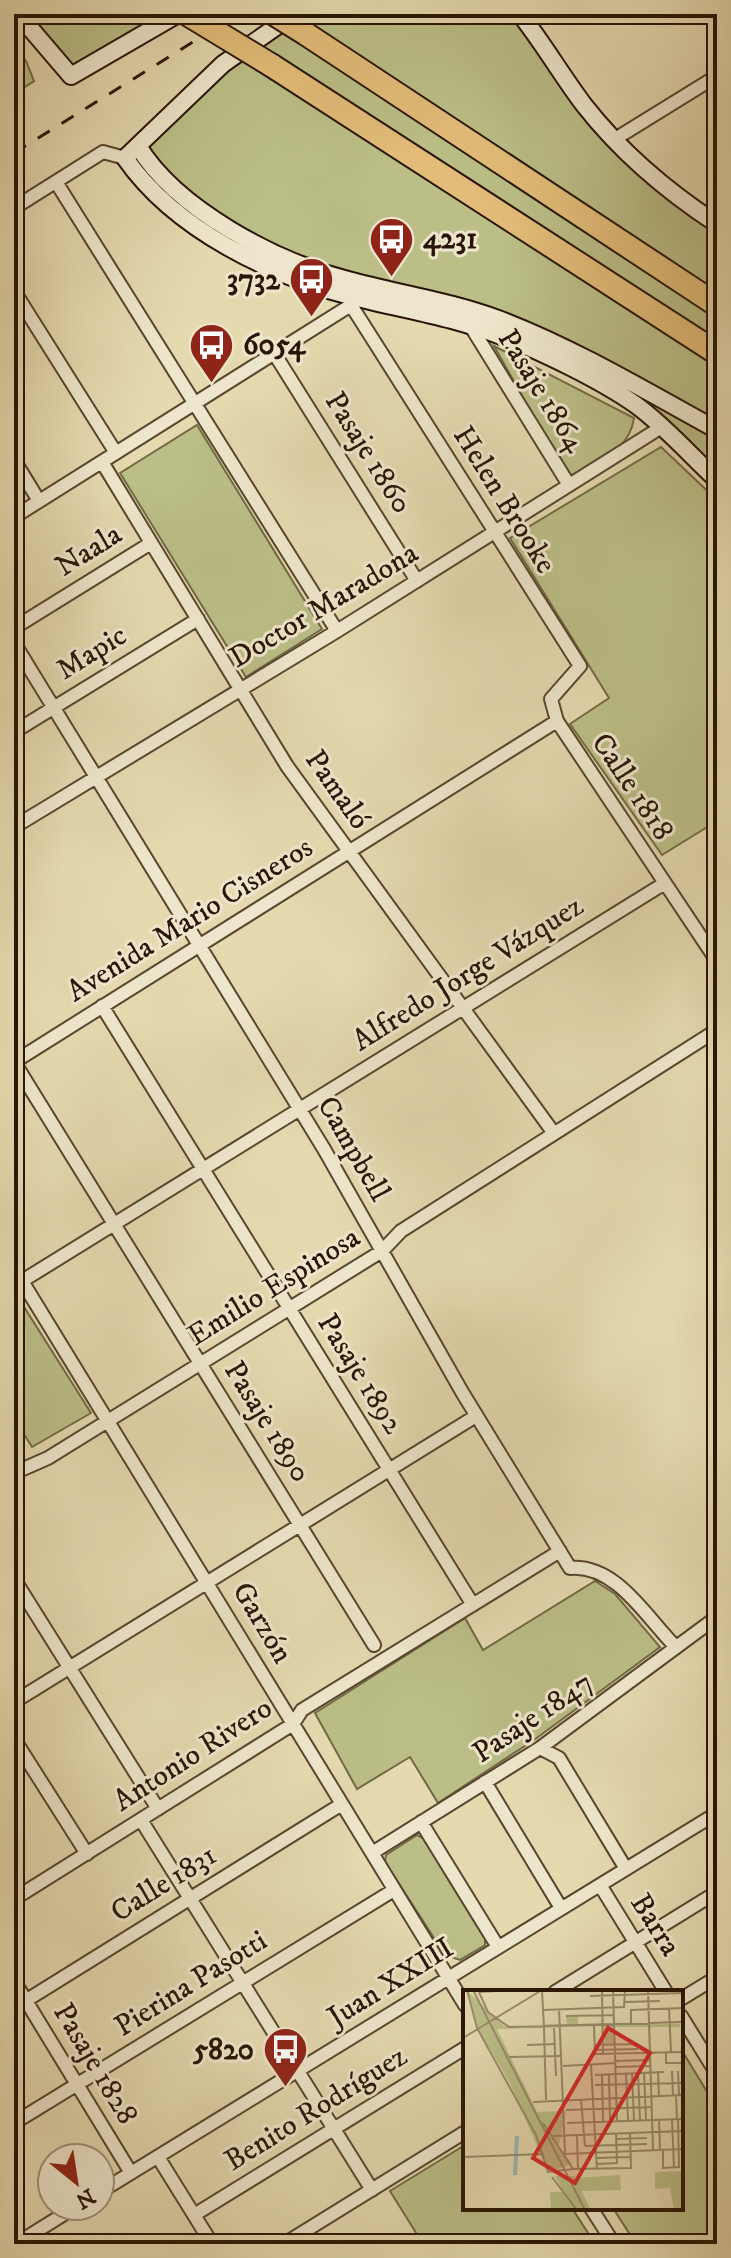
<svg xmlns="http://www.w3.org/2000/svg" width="731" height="2258" viewBox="0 0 731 2258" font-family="'IM FELL DW Pica',serif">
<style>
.green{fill:#bbbe87;stroke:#726a45;stroke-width:2}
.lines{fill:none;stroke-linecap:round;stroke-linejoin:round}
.street-casing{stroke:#58462e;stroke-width:16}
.secondary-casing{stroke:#291503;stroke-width:20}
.highway-casing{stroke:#291503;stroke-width:26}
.street{stroke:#eee6cc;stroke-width:12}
.secondary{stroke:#eee6cc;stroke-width:16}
.highway{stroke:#e2bc78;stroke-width:22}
.rail{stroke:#291503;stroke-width:3;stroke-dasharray:14 14;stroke-linecap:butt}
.highway-bridge-casing{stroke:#291503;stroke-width:26;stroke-linecap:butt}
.highway-bridge{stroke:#e2bc78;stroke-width:22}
.labels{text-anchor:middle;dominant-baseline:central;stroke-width:6;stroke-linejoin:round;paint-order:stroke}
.poi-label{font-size:30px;font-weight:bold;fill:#291503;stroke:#eee6cc;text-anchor:start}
.street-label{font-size:30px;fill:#291503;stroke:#eee6cc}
.inset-river{fill:none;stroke:#9ab7b6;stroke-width:4}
.inset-road{fill:none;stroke:#9a8b6b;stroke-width:2}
.view{fill:#d62828;fill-opacity:0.15;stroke:#d62828;stroke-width:4}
.inset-edge{fill:none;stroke:#291503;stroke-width:4}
</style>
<rect width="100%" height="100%" fill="#e5d9b0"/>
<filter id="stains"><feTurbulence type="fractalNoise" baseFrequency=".0025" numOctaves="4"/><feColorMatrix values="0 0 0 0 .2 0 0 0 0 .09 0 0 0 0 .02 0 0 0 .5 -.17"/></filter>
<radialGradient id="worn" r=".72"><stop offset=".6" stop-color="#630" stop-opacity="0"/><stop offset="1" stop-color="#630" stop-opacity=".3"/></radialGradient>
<path class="green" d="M18,14H178L71,76Z
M294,14H520L584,105L717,224V480L637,405L537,352L220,241L125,158Z
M14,47L26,61L34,81L14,94Z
M494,346L634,418C630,450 599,460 574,475L566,474Z
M197,425L322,629L246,677L120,473Z
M661,447L717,500V821L662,855L570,724L609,698L510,538Z
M14,1291L91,1413L32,1447L14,1418Z
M595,1581L615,1594L660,1647L534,1740L438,1803L410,1757L357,1789L315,1713L465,1618L483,1650Z
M417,1835L423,1838L485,1939V1945L460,1960L445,1955L385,1862L386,1855Z
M681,2049L717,2108V2244H636L613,2208H681Z
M465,2145V2208H572L595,2244H423L390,2191Z"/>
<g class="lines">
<defs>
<path id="street" d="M615,139L717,76
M56,182L337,631
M14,208L103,152L125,158
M14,291L116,453
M351,305L580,666L551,699L557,721L717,961
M470,325L569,485
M274,353L417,581
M14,460L39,501
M102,462L287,766L553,1132
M14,517L351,305L354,299
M14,628L151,543
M14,643L324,1149L462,1392L570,1568C616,1564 646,1617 675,1646
M14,732L198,619
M14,827L337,631L660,428
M102,1006L473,1605
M14,1062L374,1645
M14,1062L557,721
M14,1268L465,2005
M14,1286L665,883
M14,1473L48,1458L382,1251L401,1231L717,1030
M14,1579L158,1809
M14,1702L476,1416
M14,1739L87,1854
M540,1748L559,1758L626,1869
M485,1782L561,1908
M141,1820L372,2190
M421,1822L498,1947
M372,1853L540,1748L717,1617
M600,1885L666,1992
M14,1899L293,1724L302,1710L560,1551
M14,1981L131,2173
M555,1992L717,1892
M681,1999L717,1977
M14,2008L342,1804
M681,2016L717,2074
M14,2123L394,1890
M158,2157L212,2244
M100,2192L709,1818L717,1831
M591,2208L614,2244
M194,2215L465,2048
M16,2244L77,2206
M284,2244L465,2132"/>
<path id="secondary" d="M18,14L71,76L178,14
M520,14C543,43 562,76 584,105C620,151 668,192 717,224
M290,17L223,64L125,158C175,230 271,276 354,297C404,310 453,317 501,336C541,351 602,381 636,405C665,426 691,456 717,480
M138,146C177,210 277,262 348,280C400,294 450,301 501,320C576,349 646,391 717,430"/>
<path id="highway" d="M306,34L717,305
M271,65L717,353"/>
</defs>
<use href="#street" class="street-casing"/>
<use href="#secondary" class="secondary-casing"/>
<use href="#highway" class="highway-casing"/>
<use href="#street" class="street"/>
<use href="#secondary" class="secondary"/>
<use href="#highway" class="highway"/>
<path class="rail" d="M14,153L238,14"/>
<defs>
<path id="highway-bridge" d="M187,14L271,65
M274,14L306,34"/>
</defs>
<use href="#highway-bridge" class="highway-bridge-casing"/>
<use href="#highway-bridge" class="highway-bridge"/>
</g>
<defs>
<symbol id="bus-pin" viewBox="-11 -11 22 30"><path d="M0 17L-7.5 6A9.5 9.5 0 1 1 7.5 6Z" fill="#8f2418" stroke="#eee6cc"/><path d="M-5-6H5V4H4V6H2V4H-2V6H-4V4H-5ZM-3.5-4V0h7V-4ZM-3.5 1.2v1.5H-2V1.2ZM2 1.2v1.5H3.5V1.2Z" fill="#fff"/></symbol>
</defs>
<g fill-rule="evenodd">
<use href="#bus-pin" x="366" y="214" width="51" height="69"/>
<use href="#bus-pin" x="286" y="254" width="51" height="69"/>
<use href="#bus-pin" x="186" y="320" width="51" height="69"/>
<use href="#bus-pin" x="260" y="2024" width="51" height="69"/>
</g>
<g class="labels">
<g class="poi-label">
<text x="423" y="239">4231</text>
<text x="280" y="280" text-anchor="end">3732</text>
<text x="243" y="345">6054</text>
<text x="254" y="2050" text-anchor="end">5820</text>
</g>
<g class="street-label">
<text transform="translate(541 391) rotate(58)">Pasaje 1864</text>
<text transform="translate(368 453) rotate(58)">Pasaje 1860</text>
<text transform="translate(504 500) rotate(58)">Helen Brooke</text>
<text transform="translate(89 551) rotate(-32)">Naala</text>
<text transform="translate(324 606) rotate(-31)">Doctor Maradona</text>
<text transform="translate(92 653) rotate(-32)">Mapic</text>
<text transform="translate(632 787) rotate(56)">Calle 1818</text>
<text transform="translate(337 790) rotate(55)">Pamaló</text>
<text transform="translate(190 920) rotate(-32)">Avenida Mario Cisneros</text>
<text transform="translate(468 974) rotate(-32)">Alfredo Jorge Vázquez</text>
<text transform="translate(353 1149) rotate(60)">Campbell</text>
<text transform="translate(274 1287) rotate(-32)">Emilio Espinosa</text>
<text transform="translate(360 1374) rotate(58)">Pasaje 1892</text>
<text transform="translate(267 1422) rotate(58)">Pasaje 1890</text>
<text transform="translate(262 1623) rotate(59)">Garzón</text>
<text transform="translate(533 1718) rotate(-34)">Pasaje 1847</text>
<text transform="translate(193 1755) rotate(-33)">Antonio Rivero</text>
<text transform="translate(164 1884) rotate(-32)">Calle 1831</text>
<text transform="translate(655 1925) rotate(58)">Barra</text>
<text transform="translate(391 1983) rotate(-32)">Juan XXIII</text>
<text transform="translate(191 1984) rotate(-32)">Pierina Pasotti</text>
<text transform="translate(95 2064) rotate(59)">Pasaje 1828</text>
<text transform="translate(316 2109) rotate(-32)">Benito Rodríguez</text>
</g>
</g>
<g transform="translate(463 1990)">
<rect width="220" height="220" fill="#e5d9b0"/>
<path d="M4,0L41,36L104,34L103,27H115V35L217,34V37H150L151,53L142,54L141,36L34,39L74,122L103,121L96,156L109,174L85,182L47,93L15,39ZM220,181V220H211L207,198L192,199V182ZM157,185L158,200L117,201L113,188ZM92,186H111L128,220H88L87,202H101Z" fill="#bbbe87"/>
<path class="inset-river" d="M52,185L54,146"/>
<path class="inset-road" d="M4,0L14,38L73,145L85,182L110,179L80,133M10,0L122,220M15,0L25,22L46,37L220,32M79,0L81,38M139,0L140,64M150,0L154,131M185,0L190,160M16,2L54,0M127,6L220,3M162,12L197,11M206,18L208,62M96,19L102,163M80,20L161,17L162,0M103,26L151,25M168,34V20L220,18M131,36L132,64L220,62M81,38L83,110M91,38L93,86M0,48L79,0M64,55L93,54M132,55L175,54M132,60L175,59M203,62V73H218M46,67L99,66M152,71L187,70M128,75L134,180M100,76L153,73M153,77L187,76M195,81L196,106M209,81L210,105M215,81L216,105M181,82L183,129M163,83L165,130M169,83L171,130M175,83L177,130M139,84L140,131M132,85L201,82M146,85L147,131M132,95L220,93M213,105L214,129M118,109L122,156M70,112L220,105M103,120L189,117M196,129L197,160M209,129L211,178M104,133L220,129M114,145L115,180M89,146L220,141M153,149L184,148M122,156L184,154M200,160V178L216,177L215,129M101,164L220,159M0,167L81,164M133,168L167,167M133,174L154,173L153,144M110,179L168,178L167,143M89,187L114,220"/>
<path class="view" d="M145,38L187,63L112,193L70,168Z"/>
<rect width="220" height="220" class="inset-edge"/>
</g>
<rect width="731" height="2258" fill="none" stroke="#e5d9b0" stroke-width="48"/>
<rect x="16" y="16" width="699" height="2226" fill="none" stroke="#291503" stroke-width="4"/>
<rect x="24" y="24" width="683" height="2210" fill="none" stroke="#291503" stroke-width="2"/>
<g transform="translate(76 2182) rotate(150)"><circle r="38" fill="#eee6cc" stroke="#9f927c" stroke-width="2"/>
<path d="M0-6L14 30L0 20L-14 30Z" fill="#8f2418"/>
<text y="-12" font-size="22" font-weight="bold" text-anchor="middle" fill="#291503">N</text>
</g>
<rect width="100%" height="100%" filter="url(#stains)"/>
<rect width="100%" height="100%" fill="url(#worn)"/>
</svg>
